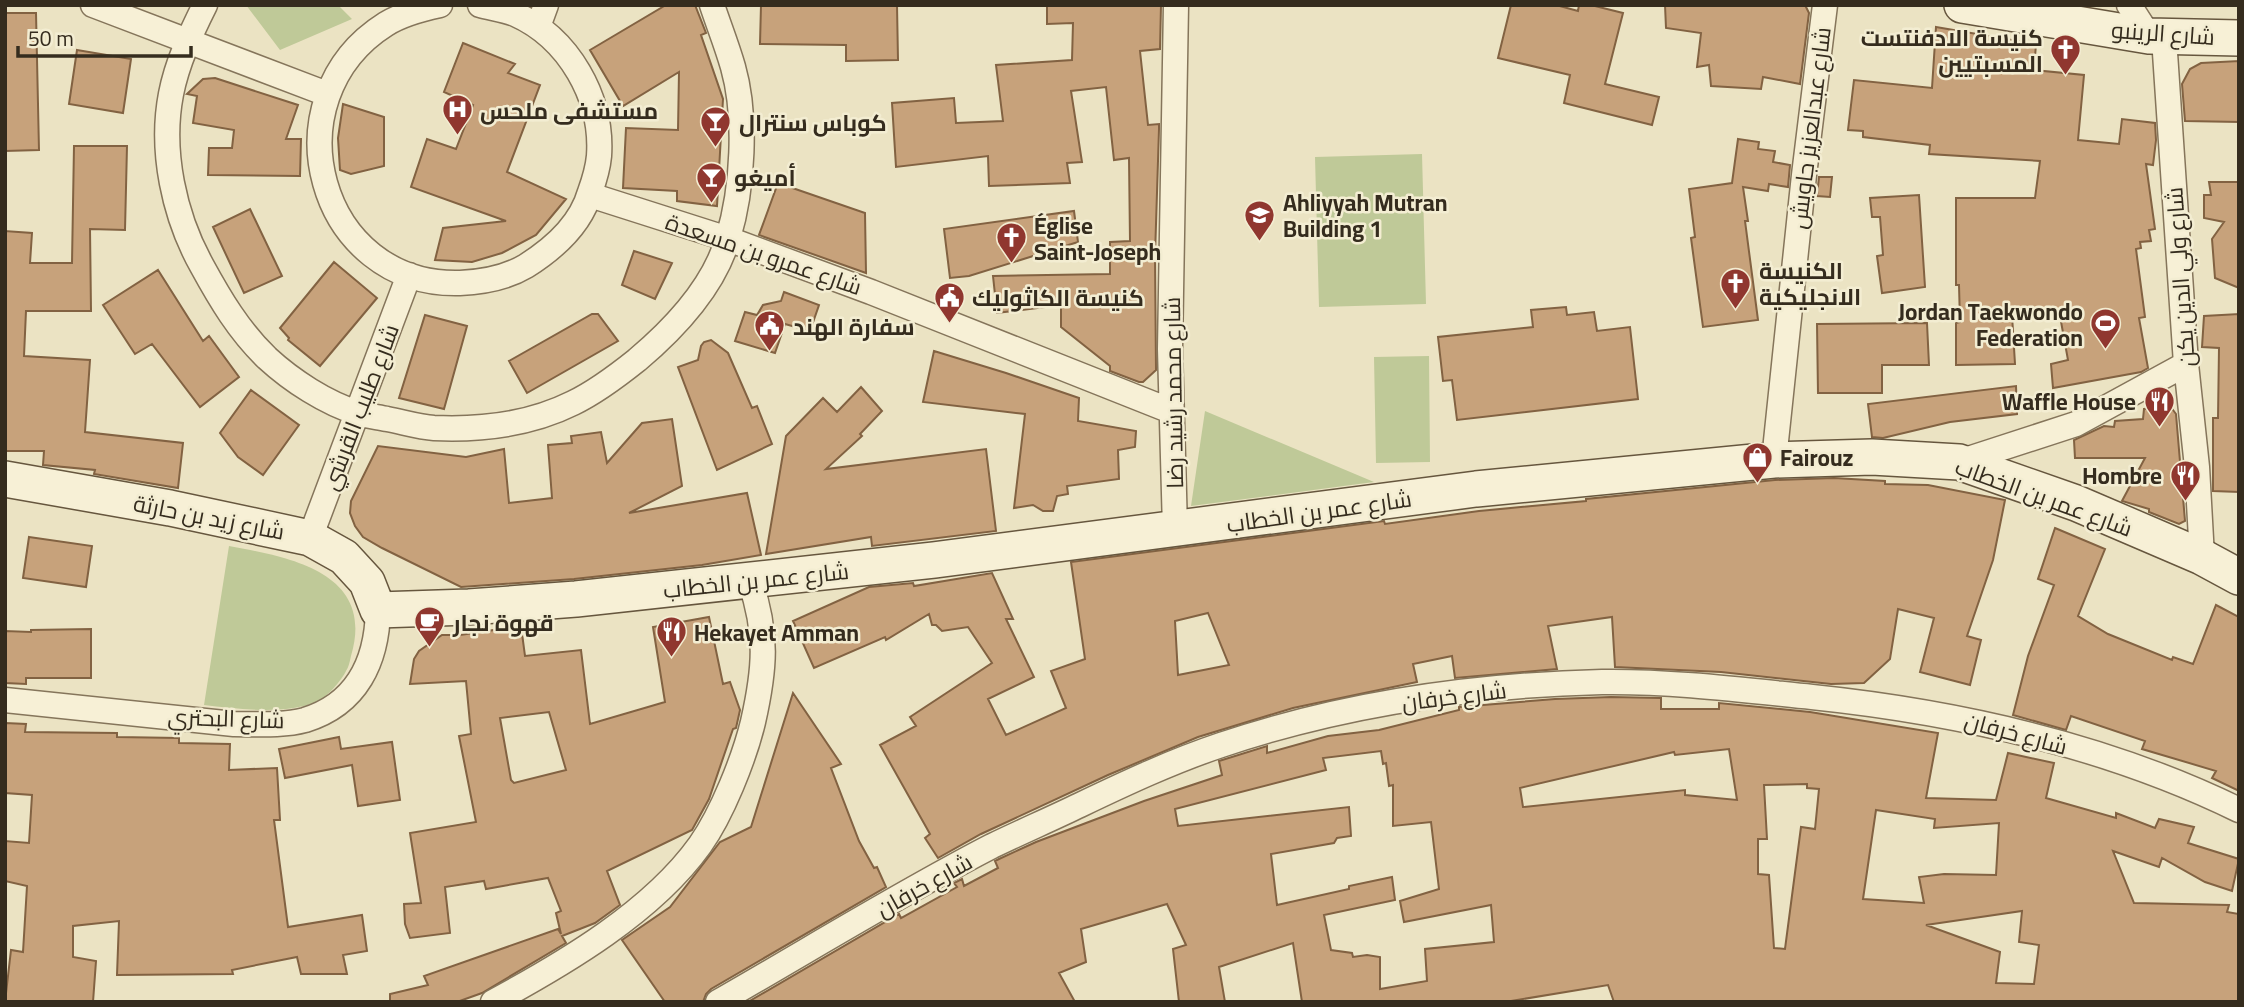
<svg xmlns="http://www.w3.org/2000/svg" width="2244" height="1007" viewBox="0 0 2244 1007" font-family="Georgia,Cairo,serif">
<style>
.green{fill:#bfc998}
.building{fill:#c7a27b;stroke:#826242;stroke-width:2;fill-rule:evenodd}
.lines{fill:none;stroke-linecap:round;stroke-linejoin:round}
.street-casing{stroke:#85755b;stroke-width:27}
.secondary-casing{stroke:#66563e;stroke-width:38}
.street{stroke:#f7f0d6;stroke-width:24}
.secondary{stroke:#f7f0d6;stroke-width:35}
.labels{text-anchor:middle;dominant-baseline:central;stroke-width:5;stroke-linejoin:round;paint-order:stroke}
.street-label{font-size:23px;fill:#352c1e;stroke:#f3edd2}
.poi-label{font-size:23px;font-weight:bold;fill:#352c1e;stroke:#f3edd2;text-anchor:start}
</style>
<rect width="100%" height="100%" fill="#ebe3c3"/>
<path class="green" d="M246,5H338L352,19L280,50Z
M1422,154L1426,304L1319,307L1315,157Z
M1429,356L1430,462L1376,463L1374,357Z
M1205,411L1374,482L1191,506Z
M229,546C289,557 376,572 351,656C350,660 349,667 346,671C342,680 326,698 317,702C283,715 239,709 204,705Z"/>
<path class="building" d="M666,5H695L706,33L701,35L723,99L717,206L677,201V191L623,188L626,128L678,130L679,72L623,106L590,50Z
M761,5H897L898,60L846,61V45L760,44Z
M1047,5H1161L1160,49L1140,51L1148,125L1159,124V129L1155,256L1156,370L1143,382H1139L1110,371V366L1061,327V305L997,313L993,276L1110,274V242L1130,241L1129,158L1114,160L1106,87L1071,91L1082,162L1067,163L1070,183L989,186L988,156L896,167L892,103L954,98L956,123L1003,121L996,65L1072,60L1073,23L1047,24Z
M1511,5H1556L1578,11L1579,5H1591L1623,13L1605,84L1659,97L1652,125L1564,103L1570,75L1498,58Z
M1665,5H1805L1809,13L1800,84L1763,77L1761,89L1711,86L1709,65L1697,67L1701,33L1666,28Z
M5,13H36L39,150L5,151Z
M1936,27L2036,44L2034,70L2084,75L2078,140L2119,144L2122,119L2155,123L2156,140L2153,165L2146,164L2155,229L2149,230L2151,241L2140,242L2141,248L2136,249L2145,317L2139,318L2148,368L2141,372L2053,388L2051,364L2068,360L2060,316L2012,315L2015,364L1956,365V323L1960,322L1959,285H1956V198H2035L2040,161L1929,154L1930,145L1863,137V131L1848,130L1854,80L1932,88Z
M463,43L515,64L508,73L540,85L507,172L566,199L536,235L502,253L472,262L435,260L443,228L506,221L411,187L427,139L456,149L473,105L444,92Z
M77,50L131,59L123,113L69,104Z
M2239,61V122L2185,121L2182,84L2190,69L2201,63Z
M215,78L298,105L286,139H301L300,176L208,175L209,148H232L234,130L193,123L197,96L187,94L203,79Z
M343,104L384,117V166L351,174L340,170L338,138Z
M1738,139L1759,142L1758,149L1775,151L1773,162L1790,165L1788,187L1769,184L1768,191L1743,187L1748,221H1745L1758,320L1703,327L1691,238L1695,237L1689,189L1732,183Z
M74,146H127L125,230L90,229L91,311H26L24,356L90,360L85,432L183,443L178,488L94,474L95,470L43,465L44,451H5V231L32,233L30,263H72Z
M1819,177H1832L1830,197L1817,196Z
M2209,182H2239V288L2215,278L2212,239L2224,222L2204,218V195H2211Z
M778,183L865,213L866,273L759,235Z
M1919,195L1925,287L1882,293L1877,256L1883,255L1880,217H1872L1870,198Z
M250,209L282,276L244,293L213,227Z
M1074,211L1078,242L969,276L950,278L944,229Z
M634,251L672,263L655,299L622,285Z
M334,262L377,298L320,366L288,340L289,338L280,328Z
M158,270L203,341L209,336L239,377L200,407L152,344L135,354L103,305Z
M784,292L819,305L810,331L785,324L775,353L735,341L745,312L757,315L763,305L781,301Z
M1566,307L1567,315L1594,312L1597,331L1630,327L1638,399L1457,420L1452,380L1443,381L1438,337L1533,327L1531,310Z
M592,314H598L618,341L527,393L509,361Z
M2239,314V492L2213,491V418H2218L2219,348L2202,347L2204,316Z
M425,315L467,326L444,409L399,398Z
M1927,323L1929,365H1882V393H1818L1817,324Z
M711,340L728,353L752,408L757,406L772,444L717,470L678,367L698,360L701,346L704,342Z
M934,351L1006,373L1079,398L1078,421L1136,431L1135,447L1118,450L1119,479L1067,486L1068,494L1057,496L1053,511H1043L1033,505L1014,508L1025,414L923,402Z
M2016,386L2017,414L1950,422L1883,438L1872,437L1868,404Z
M861,387L882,411L860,434L862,436L826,469L986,449L996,531L872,546L871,537L766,554L786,436L823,398L837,412Z
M251,390L299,425L263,475L238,457L220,433Z
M2158,405L2170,406L2176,414L2185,521L2179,524L2149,512V509L2122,501L2145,458H2075L2074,440L2104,426L2114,427L2115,421L2143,419L2144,409L2155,408Z
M672,419L682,486L629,513L747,493L761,555L702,565L574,579L461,587L382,548L363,537L355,526L350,513L351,501L378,446L466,457L504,449L509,503L552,498L548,445L572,443L571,436L601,432L607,463L642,423Z
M1834,478L1885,481V484L1928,485L2005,500L1993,560L1967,636L1981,640L1970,685L1920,672L1934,618L1898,609L1890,659L1864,683L1831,684L1721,672L1615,667L1612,617L1548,626L1557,669L1455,678L1452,656L1413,664L1417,682L1293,708L1198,737L1108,775L981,834L938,858L925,838L930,834L880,745L916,726L910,717L992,663L968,627L942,631L936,625H932L929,614L886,640L885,637L814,668L793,621L869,587L913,583L914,586L992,573L1013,619H1006L1034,677L988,699L1006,735L1066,708L1051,671L1085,659L1071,562L1384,521L1385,524L1479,511L1586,501V499L1775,480ZM1208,613L1229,665L1178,675L1175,621Z
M2055,528L2105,549L2078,616L2108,634L2172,660L2173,657L2193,664L2216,605L2239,617V791L2212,778L2216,771L2142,749L2145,741L2071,716L2066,730L2013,715L2028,656L2054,585L2038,579Z
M29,537L92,546L86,587L23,578Z
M709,617L723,684L730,682L740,710L736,728L733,729L709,799L692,830L607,871L620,905L595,923L562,936L566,943L482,993L457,1002H390V994L428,985L424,976L558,929L561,934L556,913L561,911L548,878L486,889L484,881L445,887L450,933L410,938L405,924L404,904L421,903L410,833L476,822L459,736L471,734L466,681L410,684L414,659L419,651L442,635H460L521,626L525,656L581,650L590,724L665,702L653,627ZM549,712L566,770L514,783L511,780L500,718Z
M91,629V678H26V684L5,683V631L31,632V630Z
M793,693L841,764L831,768L859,841L874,868L877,867L886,887L711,989L706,994L703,1002H665L622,940L670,907L720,842L751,827Z
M1611,697L1661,698V709H1719V703L1810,712L1938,733L1926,798L1996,800L2008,753L2054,763L2046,798L2116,818V813L2155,828L2159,819L2194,827L2188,843L2239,859L2232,891L2205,882L2162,858L2159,867L2113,851L2134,903L2229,905L2227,912L2239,914V1002H1614L1608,985L1505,1002H1302L1293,943L1219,967L1225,1002H1179L1173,949L1186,945L1167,904L1081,929L1086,962L1059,973L1075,1002H748L899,914L901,918L957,887L954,883L962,879L964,886L998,868L995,861L999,859L1036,842L1144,801L1222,775L1219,761L1267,746V753L1328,736L1379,730L1459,710V707L1555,699ZM1729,749L1737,800L1685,795V790L1523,807L1520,788L1674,752L1675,755ZM1381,751L1383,764L1386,763L1389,786L1393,785V826L1431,822L1439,889L1400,901L1404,922L1491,905L1494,942L1425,949L1427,981L1380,989V957L1367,955L1353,957L1352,953L1331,950L1324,915L1395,900L1392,877L1349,886V889L1277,905L1271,854L1334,843L1337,838L1351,836L1349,807L1178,826L1175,809L1326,770L1323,758ZM1807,784V788L1819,789L1815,829L1801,827L1785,949L1774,948L1769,875L1758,874V839H1767L1764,785ZM1876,810L1935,819L1934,828L1999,823L1996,875L1944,874L1919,877L1924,903L1863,899ZM2022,911L2019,942L2039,945L2034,984L1996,983L2000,952L1926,925Z
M5,723L26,724L25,732L117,733V737L179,738V743L230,744L229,770L277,768L280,820H274L288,927L362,915L367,951L343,955L347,974H301L297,957L232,970L233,974L117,975L119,921L73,926V957L96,961L93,1002H5L11,950L23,952L27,886L5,881V841L29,843L32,795L5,793Z
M339,737L341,749L392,742L400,800L358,806L352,765L285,778L279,749Z"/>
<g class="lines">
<defs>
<path id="street" d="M93,5L327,94
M205,5C191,33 177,63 171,94C160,151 174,216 202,266C220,299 239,331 267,358C292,381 326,403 358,413C367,416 378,417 387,419C403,422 419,427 434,428C480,430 531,424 573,403C596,392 617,376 637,360C675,328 714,287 728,238C743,189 747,116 733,67C727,46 719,26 712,5
M440,5C421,9 402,14 386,24C267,99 318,287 460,283C483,282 506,278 526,266C553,249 581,224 590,192C594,181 598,167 599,156C603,98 569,38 515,14C505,10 491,8 480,5
M2129,5L2149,36
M538,27L546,5
M2164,38L2186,364L2197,467L2202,557
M590,195L728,239L871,292L1171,411
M1774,460L1804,175L1825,5
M1959,462L2076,424L2186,364
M1175,529L1170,349L1176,5
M310,538L409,275
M5,700L234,724C256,724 283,726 305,720C357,704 377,661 378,610
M493,1002C565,963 652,912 700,845C722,814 744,759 753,722C765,669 768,634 750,581
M718,1002C809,950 899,894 992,846C1021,832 1051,819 1080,805C1126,783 1173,761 1221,745C1343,704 1474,685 1602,682C1671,681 1743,690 1812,697C1956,712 2108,746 2239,810"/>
<path id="secondary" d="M1962,5L2149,36L2239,38
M5,479L170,508L310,538L344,557L367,582L378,610L469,607L576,599L934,560L1476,489L1774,460L1872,457L1959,462L2076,503L2202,557L2239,577"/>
</defs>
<use href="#street" class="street-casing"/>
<use href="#secondary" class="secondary-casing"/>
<use href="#street" class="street"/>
<use href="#secondary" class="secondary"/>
</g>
<defs>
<symbol id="church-pin" viewBox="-11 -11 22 30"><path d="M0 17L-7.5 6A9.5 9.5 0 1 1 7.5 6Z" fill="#90372f" stroke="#f3edd2"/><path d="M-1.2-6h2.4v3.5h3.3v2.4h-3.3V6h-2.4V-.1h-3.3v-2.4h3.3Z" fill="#fff"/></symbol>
<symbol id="hospital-pin" viewBox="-11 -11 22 30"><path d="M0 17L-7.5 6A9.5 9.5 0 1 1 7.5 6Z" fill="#90372f" stroke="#f3edd2"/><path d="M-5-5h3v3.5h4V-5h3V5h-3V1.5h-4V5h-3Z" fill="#fff"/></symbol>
<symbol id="bar-pin" viewBox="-11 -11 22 30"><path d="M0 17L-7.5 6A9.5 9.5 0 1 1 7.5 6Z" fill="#90372f" stroke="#f3edd2"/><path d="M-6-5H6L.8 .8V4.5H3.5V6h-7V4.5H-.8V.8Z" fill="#fff"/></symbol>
<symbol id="school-pin" viewBox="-11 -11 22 30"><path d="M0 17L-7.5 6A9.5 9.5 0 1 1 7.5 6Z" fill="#90372f" stroke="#f3edd2"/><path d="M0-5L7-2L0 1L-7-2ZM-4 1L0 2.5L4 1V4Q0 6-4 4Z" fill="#fff"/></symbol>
<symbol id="civic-pin" viewBox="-11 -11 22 30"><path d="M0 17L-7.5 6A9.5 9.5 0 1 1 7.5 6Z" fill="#90372f" stroke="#f3edd2"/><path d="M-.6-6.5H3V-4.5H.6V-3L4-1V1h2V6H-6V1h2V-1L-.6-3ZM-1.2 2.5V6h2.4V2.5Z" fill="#fff"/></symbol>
<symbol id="stadium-pin" viewBox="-11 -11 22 30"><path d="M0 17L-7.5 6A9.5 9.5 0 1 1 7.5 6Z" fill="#90372f" stroke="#f3edd2"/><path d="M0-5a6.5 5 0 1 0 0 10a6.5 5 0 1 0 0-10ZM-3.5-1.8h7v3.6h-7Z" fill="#fff"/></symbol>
<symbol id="restaurant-pin" viewBox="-11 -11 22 30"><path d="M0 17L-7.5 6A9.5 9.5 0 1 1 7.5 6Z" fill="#90372f" stroke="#f3edd2"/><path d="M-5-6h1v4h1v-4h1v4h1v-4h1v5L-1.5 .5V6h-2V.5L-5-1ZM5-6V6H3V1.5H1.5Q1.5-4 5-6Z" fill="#fff"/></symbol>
<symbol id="shop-pin" viewBox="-11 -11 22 30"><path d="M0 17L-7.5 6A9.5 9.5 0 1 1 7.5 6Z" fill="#90372f" stroke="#f3edd2"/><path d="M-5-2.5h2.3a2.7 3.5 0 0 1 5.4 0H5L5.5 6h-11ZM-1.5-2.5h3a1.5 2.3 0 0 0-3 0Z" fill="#fff"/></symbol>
<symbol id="cafe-pin" viewBox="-11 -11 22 30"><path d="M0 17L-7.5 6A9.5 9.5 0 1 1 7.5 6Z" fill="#90372f" stroke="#f3edd2"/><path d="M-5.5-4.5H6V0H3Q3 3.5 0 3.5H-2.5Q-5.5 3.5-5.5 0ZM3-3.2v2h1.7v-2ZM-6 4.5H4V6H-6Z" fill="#fff"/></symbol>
</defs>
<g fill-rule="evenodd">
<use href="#church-pin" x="2048" y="32" width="35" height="47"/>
<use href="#hospital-pin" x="440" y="92" width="35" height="47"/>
<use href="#bar-pin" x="698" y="104" width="35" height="47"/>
<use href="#bar-pin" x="694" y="160" width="35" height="47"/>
<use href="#school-pin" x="1242" y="198" width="35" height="47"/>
<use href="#church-pin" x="994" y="220" width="35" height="47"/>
<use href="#church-pin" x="1718" y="266" width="35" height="47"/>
<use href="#civic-pin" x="932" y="280" width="35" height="47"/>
<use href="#stadium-pin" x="2088" y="306" width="35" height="47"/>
<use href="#civic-pin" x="752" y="308" width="35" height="47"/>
<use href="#restaurant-pin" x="2142" y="384" width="35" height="47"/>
<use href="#shop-pin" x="1740" y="440" width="35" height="47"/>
<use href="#restaurant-pin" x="2168" y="458" width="35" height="47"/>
<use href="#cafe-pin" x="412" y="604" width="35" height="47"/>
<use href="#restaurant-pin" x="654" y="614" width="35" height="47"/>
</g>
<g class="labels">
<g class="street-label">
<text transform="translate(2163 33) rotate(4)">شارع الرينبو</text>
<text transform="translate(1810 128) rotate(-83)">شارع عبدالعزيز جاويش</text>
<text transform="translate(764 254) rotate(19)">شارع عمرو بن مسعدة</text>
<text transform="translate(2180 277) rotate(-94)">شارع ولي الدين يكن</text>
<text transform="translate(1173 393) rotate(-91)">شارع محمد رشيد رضا</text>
<text transform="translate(360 407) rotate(-69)">شارع طليب القرشي</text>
<text transform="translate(2044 497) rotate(20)">شارع عمر بن الخطاب</text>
<text transform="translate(1319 511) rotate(-8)">شارع عمر بن الخطاب</text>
<text transform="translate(209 517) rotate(11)">شارع زيد بن حارثة</text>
<text transform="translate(756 580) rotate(-6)">شارع عمر بن الخطاب</text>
<text transform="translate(1454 696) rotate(-7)">شارع خرفان</text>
<text transform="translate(226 718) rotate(2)">شارع البحتري</text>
<text transform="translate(2016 733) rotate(15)">شارع خرفان</text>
<text transform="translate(924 885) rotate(-29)">شارع خرفان</text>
</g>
<g class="poi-label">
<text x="2043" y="37" text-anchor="end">كنيسة الادفنتست<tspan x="2043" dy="26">المسبتيين</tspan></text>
<text x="480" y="110">مستشفى ملحس</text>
<text x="739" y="122">كوباس سنترال</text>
<text x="734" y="177">أميغو</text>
<text x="1283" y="202">Ahliyyah Mutran<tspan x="1283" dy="26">Building 1</tspan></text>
<text x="1034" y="225">Église<tspan x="1034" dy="26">Saint-Joseph</tspan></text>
<text x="1759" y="270">الكنيسة<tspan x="1759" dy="26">الانجليكية</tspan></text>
<text x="972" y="297">كنيسة الكاثوليك</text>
<text x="2083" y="311" text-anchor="end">Jordan Taekwondo<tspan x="2083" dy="26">Federation</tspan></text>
<text x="793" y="326">سفارة الهند</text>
<text x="2136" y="401" text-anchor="end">Waffle House</text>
<text x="1780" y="457">Fairouz</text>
<text x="2162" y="475" text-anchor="end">Hombre</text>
<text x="453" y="622">قهوة نجار</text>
<text x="694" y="632">Hekayet Amman</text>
</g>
</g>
<rect width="2244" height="1007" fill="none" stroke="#352c1e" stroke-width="14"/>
<path d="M18 46v10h173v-10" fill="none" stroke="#352c1e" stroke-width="3.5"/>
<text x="28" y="46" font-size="21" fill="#352c1e" stroke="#f3edd2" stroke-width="5" paint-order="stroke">50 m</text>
</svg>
